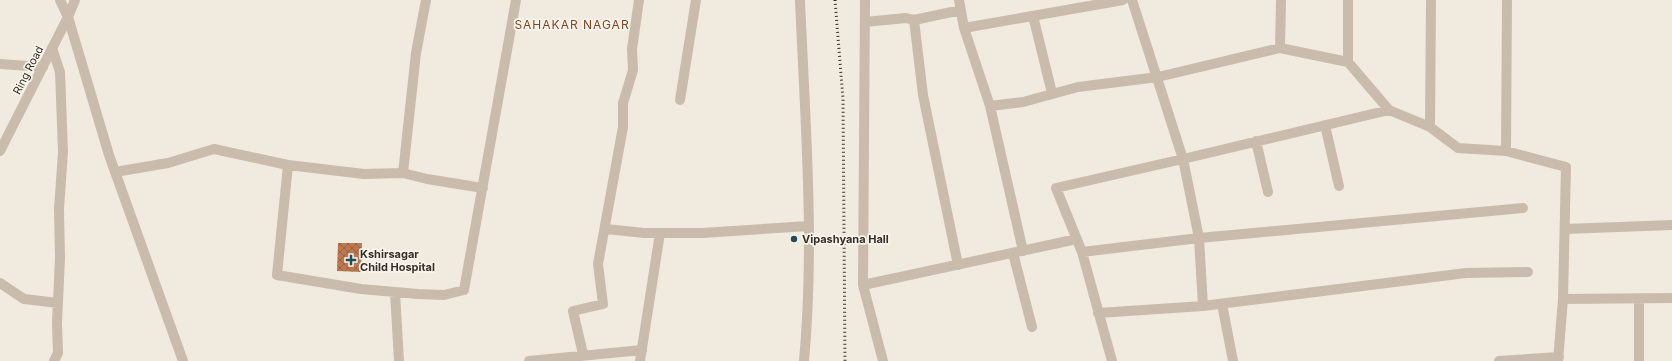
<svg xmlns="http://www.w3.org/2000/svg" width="1672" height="361" viewBox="0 0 1672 361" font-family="Inter,sans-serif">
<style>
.building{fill:url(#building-cross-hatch)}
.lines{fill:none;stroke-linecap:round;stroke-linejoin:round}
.minor{stroke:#c9bcac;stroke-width:10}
.tertiary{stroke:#c9bcac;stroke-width:10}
.rail{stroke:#37302a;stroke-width:3;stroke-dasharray:1 3;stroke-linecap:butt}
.poi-dot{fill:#224d56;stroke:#f9f4eb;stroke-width:1.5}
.labels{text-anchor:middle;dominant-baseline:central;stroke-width:3.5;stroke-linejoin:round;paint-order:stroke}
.street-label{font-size:11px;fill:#37302a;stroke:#f9f4eb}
.poi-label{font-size:11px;font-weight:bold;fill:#37302a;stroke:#f9f4eb;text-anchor:start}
.neighbourhood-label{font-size:12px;letter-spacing:1px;fill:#814828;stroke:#f9f4eb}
</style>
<defs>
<pattern id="building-cross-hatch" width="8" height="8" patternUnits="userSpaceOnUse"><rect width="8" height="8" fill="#be7850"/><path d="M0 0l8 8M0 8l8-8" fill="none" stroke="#9b6343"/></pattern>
</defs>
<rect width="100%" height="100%" fill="#f1ebdf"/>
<path class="building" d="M338,243H362L361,272L337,271Z"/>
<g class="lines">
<path class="minor" d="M800,0C805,120 815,241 804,361
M865,0L863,285L883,361
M959,0L964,28L990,106L1023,102L1078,87L1158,77L1280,48
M1132,0L1183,159L1389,110L1430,127L1458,148L1506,151L1566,167L1563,299L1558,361
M1281,0L1280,48L1348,62L1389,110
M1348,0V62
M1033,16L1052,93
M914,20L923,95L958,265
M865,22L906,18L914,20L961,10
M964,28L1123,0
M52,48L60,72L63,152L59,209L60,258L57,323L58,353L54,361
M0,64L43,67
M680,100L696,0
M990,106L1023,251
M1325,125L1339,186
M1430,127L1431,0
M1256,141L1268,192
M1506,151L1507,0
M288,165L364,174L403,173L427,179L483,188
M115,172L168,163L214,149L288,165L277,275L361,289L418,294L444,295L464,290L516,0
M403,173L416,53L426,0
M606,229L644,233H702L808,226
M1565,229L1672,225
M1082,252L1199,238L1523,208
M1013,253L1032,327
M0,283L24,299L58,303
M863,285L1077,239
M395,292L399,361
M1563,299L1672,298
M1639,299V361
M1222,304L1233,361
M1098,313L1203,306L1466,273L1528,272
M583,354L573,311L603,304L598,264L623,127V103L633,70L632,49L639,0
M529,361L642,350
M640,361L660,233
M1112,361L1082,252L1056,188L1183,159L1199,238L1203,306
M1499,361L1559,357"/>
<path class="tertiary" d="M60,0L68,17L109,155L183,361
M0,151L68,17L75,0"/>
<path class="rail" d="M835,0L843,99L845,361"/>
</g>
<g class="poi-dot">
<circle cx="794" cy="239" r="4"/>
<path d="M349 254h4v4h4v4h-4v4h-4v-4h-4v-4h4z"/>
</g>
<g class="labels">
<g class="street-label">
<text transform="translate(28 70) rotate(-63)">Ring Road</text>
</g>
<g class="poi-label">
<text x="802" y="239">Vipashyana Hall</text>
<text x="360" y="254">Kshirsagar<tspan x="360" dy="13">Child Hospital</tspan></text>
</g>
<g class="neighbourhood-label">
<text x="572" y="24">SAHAKAR NAGAR</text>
</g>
</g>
</svg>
